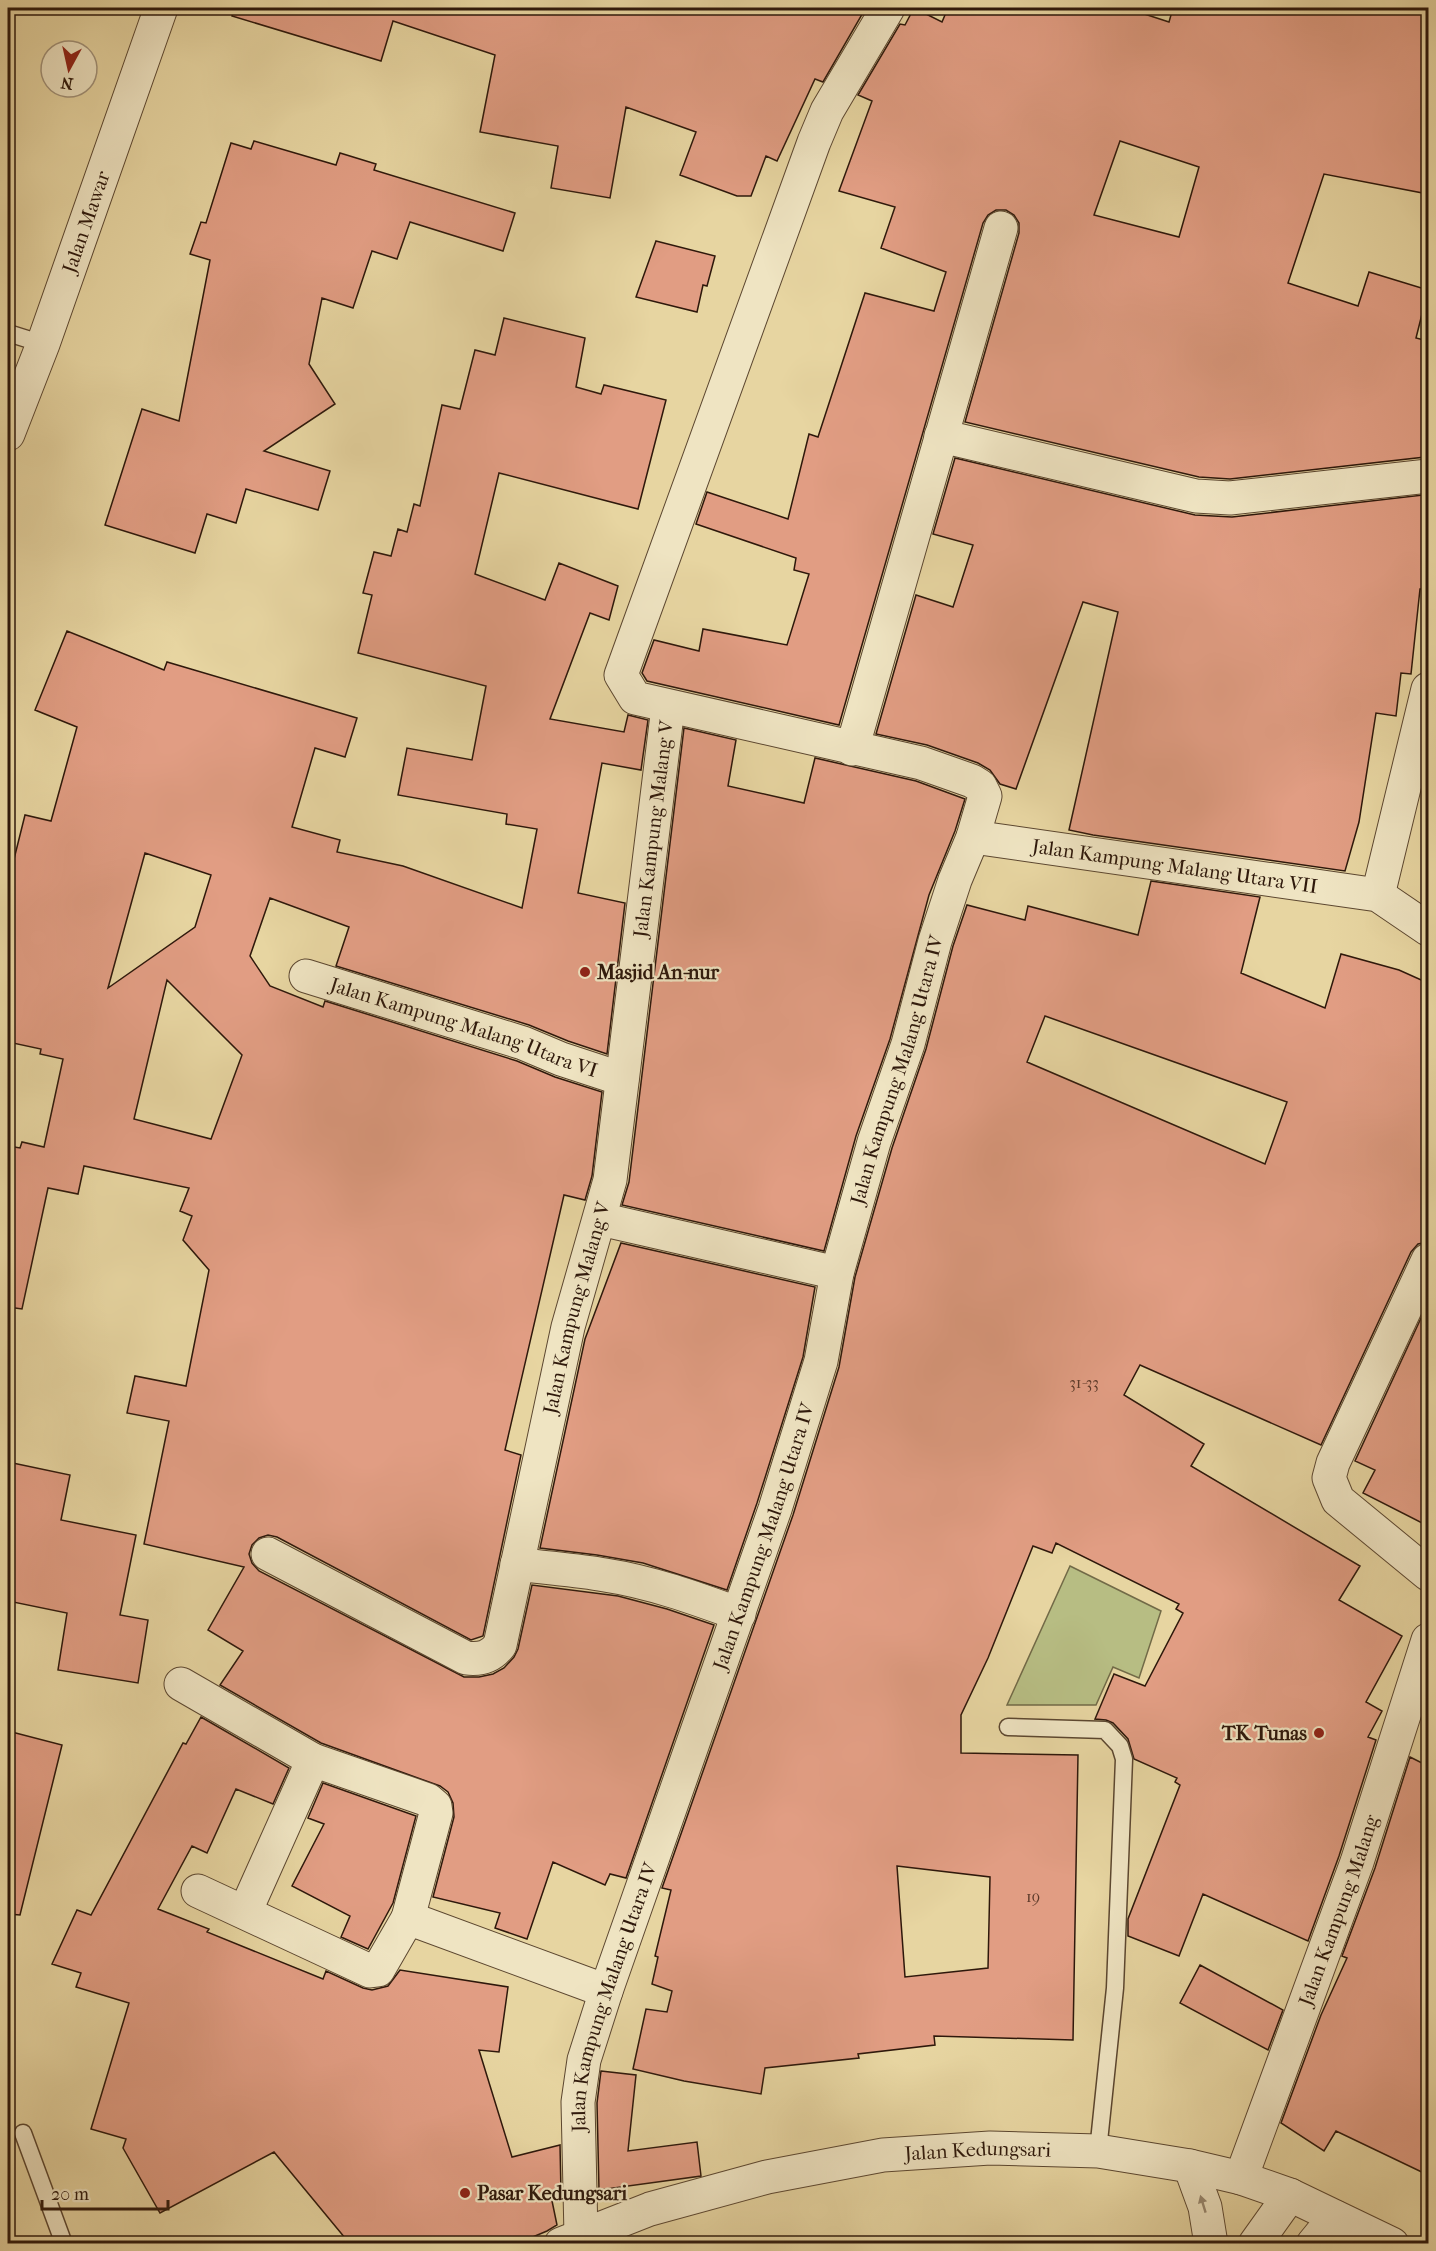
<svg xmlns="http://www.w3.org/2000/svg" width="1436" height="2251" viewBox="0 0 1436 2251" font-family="'IM FELL French Canon',serif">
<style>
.green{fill:#b7bd83;stroke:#726a47;stroke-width:1.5}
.building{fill:#e19d83;stroke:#2e180b;stroke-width:1.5;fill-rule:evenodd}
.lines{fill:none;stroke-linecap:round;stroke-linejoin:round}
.service-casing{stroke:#5c4730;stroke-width:19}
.minor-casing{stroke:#5c4730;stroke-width:35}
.tertiary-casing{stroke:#5c4730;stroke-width:35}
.service{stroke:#efe4c2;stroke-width:16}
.minor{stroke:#efe4c2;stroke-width:33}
.tertiary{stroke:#efe4c2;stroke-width:33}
.oneway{fill:#988870}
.poi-dot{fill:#8f2418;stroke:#efe4c2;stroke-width:2}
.labels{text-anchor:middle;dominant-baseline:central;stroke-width:4.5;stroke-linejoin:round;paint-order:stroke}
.number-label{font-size:16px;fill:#5b3929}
.street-label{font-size:20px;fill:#2e180b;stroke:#efe4c2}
.poi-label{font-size:20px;font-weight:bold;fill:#2e180b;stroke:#efe4c2;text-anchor:start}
</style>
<rect width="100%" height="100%" fill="#e7d5a1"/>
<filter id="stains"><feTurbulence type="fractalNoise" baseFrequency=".00333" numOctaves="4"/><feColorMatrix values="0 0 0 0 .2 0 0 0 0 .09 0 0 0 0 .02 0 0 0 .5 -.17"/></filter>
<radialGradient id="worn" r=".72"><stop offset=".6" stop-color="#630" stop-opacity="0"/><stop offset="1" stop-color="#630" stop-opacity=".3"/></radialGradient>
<path class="green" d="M1070,1566L1161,1611L1139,1678L1113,1667L1096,1705H1007Z"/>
<path class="building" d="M234,8H853L864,11L823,82L815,79L777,161L766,156L751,196H737L680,175L696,132L626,107L610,198L551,188L558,146L480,132L495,55L393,21L381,61L232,16Z
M914,8L942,22L948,8H1126L1169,22L1173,8H1428V194L1324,174L1288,283L1358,306L1369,272L1428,290L1416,338L1428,341V439H1426L1425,457L1230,479L1199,477L965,422L1019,233V223L1014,215L1006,210H996L988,215L983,223L839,725L647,681L642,673L654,640L699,651L703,629L787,645L809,574L794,570L796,558L696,524L707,492L788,519L809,434L818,437L865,293L934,311L946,272L881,248L895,207L839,191L872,101L858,95L900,24L905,25ZM1120,141L1199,167L1179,237L1094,215Z
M254,141L336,165L340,153L376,164L374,170L515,213L503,251L410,222L397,259L372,251L353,308L322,298L309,364L335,404L264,451L330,471L318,510L246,489L236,523L207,514L195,553L105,525L142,409L179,421L210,260L190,254L201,222L206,223L231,143L251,149Z
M656,241L715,256L707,286L703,285L697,312L636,297Z
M504,318L585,338L576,387L601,394L604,385L666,400L638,509L499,473L475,574L545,600L559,563L618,586L609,620L590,613L550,719L624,732L628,715L648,720L641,770L602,763L578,893L625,903L607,1054L568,1041L529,1025L336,966L349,927L270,898L250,956L270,986L323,1007L325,1001L517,1061L555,1077L602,1092L592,1176L585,1200L564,1195L505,1450L521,1455L483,1636L471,1640L277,1537L268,1535L259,1538L252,1545L249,1554L252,1563L259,1571L464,1677H479L493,1674L504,1668L514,1657L518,1649L532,1585L618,1596L667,1609L714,1625L626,1878L610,1874L605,1885L553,1862L527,1939L495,1928L500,1913L433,1897L454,1817L453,1803L448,1792L440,1786L321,1743L220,1685L243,1651L208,1630L244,1567L144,1544L169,1421L127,1413L135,1376L186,1386L209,1270L183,1240L192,1216L180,1211L189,1188L84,1166L78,1194L48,1188L22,1309L8,1307V1146L20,1148L22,1142L44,1147L63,1059L40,1054L41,1049L8,1042V883L25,815L51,821L77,727L35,710L67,631L164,670L167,662L357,718L345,757L315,748L292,827L340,840L337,852L403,866L522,908L537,829L506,824L507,814L398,795L407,748L472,760L486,686L358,653L372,595L363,593L374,552L391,556L398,529L407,532L414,504L420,506L442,405L460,409L475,350L495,355ZM145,853L211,875L195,927L108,988ZM167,980L242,1055L211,1139L134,1119Z
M955,458L1195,515L1232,517L1423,495L1424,589H1420L1411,674L1401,673L1396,716L1376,713L1359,822L1345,871L1093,835L1069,830L1118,612L1083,602L1016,789L1000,784L990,770L978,763L927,745L876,734L916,595L953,607L973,545L933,534Z
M684,728L736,740L728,786L804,803L815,758L916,781L965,799L955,831L929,895L890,1039L856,1136L824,1251L622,1205L629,1182Z
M1151,881L1260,897L1241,973L1325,1008L1341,954L1399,970L1428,983V1242L1418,1244L1411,1252L1321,1445L1140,1365L1124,1395L1204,1444L1191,1466L1360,1566L1339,1600L1402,1636L1366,1702L1382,1711L1368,1737L1376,1740L1339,1856L1308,1941L1203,1894L1179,1956L1128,1936V1919L1180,1785L1175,1782L1177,1778L1134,1759L1128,1739L1113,1723L1106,1720L1095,1719L1114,1674L1145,1686L1183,1613L1176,1609L1179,1604L1056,1543L1052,1553L1033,1546L988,1658L961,1715V1753L1078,1755L1073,2040L934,2036L935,2045L858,2054L859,2058L765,2068L761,2094L684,2081L633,2069L646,2009L667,2012L672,1991L652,1984L658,1957L655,1956L671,1890L662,1888L793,1515L839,1367L855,1277L892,1148L926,1049L953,946L967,905L1025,920L1028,906L1138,935ZM1045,1016L1287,1102L1265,1164L1027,1062ZM897,1866L990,1877L988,1968L905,1977Z
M621,1243L815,1287L803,1357L757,1503L727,1590L643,1563L597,1555L540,1548L585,1339Z
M1428,1303V1526L1363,1493L1375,1470L1355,1461Z
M8,1462L70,1475L61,1520L136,1535L120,1615L148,1620L138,1683L58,1670L67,1613L8,1601V1562L14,1526L8,1525Z
M201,1717L289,1768L273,1804L236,1789L207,1853L192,1846L158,1909L209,1929L207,1932L323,1979L326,1971L363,1988L372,1990L388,1986L400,1970L508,1987L499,2052L479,2050L512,2157L560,2145L561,2194L551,2196L557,2225L547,2231L516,2244H350L274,2152L160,2213L123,2148L126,2139L91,2129L129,2003L76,1987L81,1973L52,1964L77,1910L91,1915L183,1743L186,1744Z
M8,1731L62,1745L20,1915L8,1914Z
M1410,1757L1428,1766V2175L1336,2131L1324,2151L1281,2123L1321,2015L1347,1958L1342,1956L1375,1868Z
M323,1783L416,1816L393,1903L368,1949L341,1937L350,1916L292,1886L324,1824L308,1818Z
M1200,1965L1283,2010L1268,2050L1180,2003Z
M601,2071L636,2075L628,2151L697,2142L701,2176L599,2190L597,2103Z"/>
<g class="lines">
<defs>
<path id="service" d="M8,333L43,344
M1008,1727L1105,1730L1120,1746L1124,1759L1115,1988L1098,2151
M23,2133L64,2244"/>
<g id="minor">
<path id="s1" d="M8,434L43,344L161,8"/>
<path d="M941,436L1196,496L1230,498L1428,476"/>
<path d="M852,749L1001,228"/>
<path id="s2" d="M973,837L1378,895L1428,929"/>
<path d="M1378,895L1428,689"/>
<path id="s3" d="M306,976L523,1043L561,1059L622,1079"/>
<path d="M600,1219L837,1273"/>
<path d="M1428,1260L1333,1463L1329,1478L1338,1500L1428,1574"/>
<path id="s4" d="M268,1554L466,1658C481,1660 491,1657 500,1645L568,1327L610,1180L668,707"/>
<path d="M517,1564C546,1568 576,1570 605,1575C651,1582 695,1598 739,1614"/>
<path d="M181,1684L313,1760L428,1800L435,1806L436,1813L408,1918"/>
<path d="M198,1891L370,1971L378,1970L408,1918L606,1991"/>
<path d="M245,1912L313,1760"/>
<path id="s5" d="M1241,2178L1357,1862L1428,1640"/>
<path id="s6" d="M581,2236L578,2102L584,2060L606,1991L775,1509L821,1361L837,1273L874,1142L908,1044L935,941L955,880L973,837L985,796L980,786L972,781L921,763L635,698L621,675L814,142L827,111L888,8"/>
</g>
<g id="tertiary">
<path d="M1190,2166L1205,2207L1211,2244"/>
<path id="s7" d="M561,2244L650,2209L767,2177L883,2155L990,2148L1098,2151L1190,2166L1241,2178L1290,2195L1392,2244"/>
<path d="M1255,2244L1290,2195"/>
<path d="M1313,2244L1335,2217"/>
</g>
</defs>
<use href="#service" class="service-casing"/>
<use href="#minor" class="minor-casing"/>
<use href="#tertiary" class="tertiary-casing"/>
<use href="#service" class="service"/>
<use href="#minor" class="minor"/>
<use href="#tertiary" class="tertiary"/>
</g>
<defs><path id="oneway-solid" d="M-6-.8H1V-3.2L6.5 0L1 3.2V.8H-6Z" transform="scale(1.5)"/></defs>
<use class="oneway" href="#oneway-solid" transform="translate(1203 2204) rotate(-107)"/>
<g class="poi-dot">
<circle cx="585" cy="972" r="6"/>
<circle cx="1319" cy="1733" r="6"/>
<circle cx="465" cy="2193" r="6"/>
</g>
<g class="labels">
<g class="number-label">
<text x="1084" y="1382">31-33</text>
<text x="1033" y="1896">19</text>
</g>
<g class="street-label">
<text stroke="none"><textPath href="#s1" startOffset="226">Jalan Mawar</textPath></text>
<text stroke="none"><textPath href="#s4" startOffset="1094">Jalan Kampung Malang V</textPath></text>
<text stroke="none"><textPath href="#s2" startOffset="204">Jalan Kampung Malang Utara VII</textPath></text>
<text stroke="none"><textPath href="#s3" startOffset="166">Jalan Kampung Malang Utara VI</textPath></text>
<text stroke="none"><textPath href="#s6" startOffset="1216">Jalan Kampung Malang Utara IV</textPath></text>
<text stroke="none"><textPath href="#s4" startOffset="608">Jalan Kampung Malang V</textPath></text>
<text stroke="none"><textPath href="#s6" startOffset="730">Jalan Kampung Malang Utara IV</textPath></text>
<text stroke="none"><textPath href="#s5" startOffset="285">Jalan Kampung Malang</textPath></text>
<text stroke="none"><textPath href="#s6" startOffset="244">Jalan Kampung Malang Utara IV</textPath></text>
<text stroke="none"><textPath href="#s7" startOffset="430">Jalan Kedungsari</textPath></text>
</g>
<g class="poi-label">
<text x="597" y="972">Masjid An-nur</text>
<text x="1307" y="1733" text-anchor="end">TK Tunas</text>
<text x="477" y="2193">Pasar Kedungsari</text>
</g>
</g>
<rect width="1436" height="2251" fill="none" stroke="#e7d5a1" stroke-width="30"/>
<rect x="9" y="9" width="1418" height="2233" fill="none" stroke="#2e180b" stroke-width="3"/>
<rect x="15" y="15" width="1406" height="2221" fill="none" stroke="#2e180b" stroke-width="1.5"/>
<g transform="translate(69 69) rotate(188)"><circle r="28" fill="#efe4c2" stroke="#a29279" stroke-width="1.5"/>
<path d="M0-4.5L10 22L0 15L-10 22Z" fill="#8f2418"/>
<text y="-9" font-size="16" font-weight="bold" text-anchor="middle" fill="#2e180b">N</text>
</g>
<path d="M42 2200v9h126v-9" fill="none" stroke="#2e180b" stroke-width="3"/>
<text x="51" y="2200" font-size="18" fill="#2e180b" stroke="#efe4c2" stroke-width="4.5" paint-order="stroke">20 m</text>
<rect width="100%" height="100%" filter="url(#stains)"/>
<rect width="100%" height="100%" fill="url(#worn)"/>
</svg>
